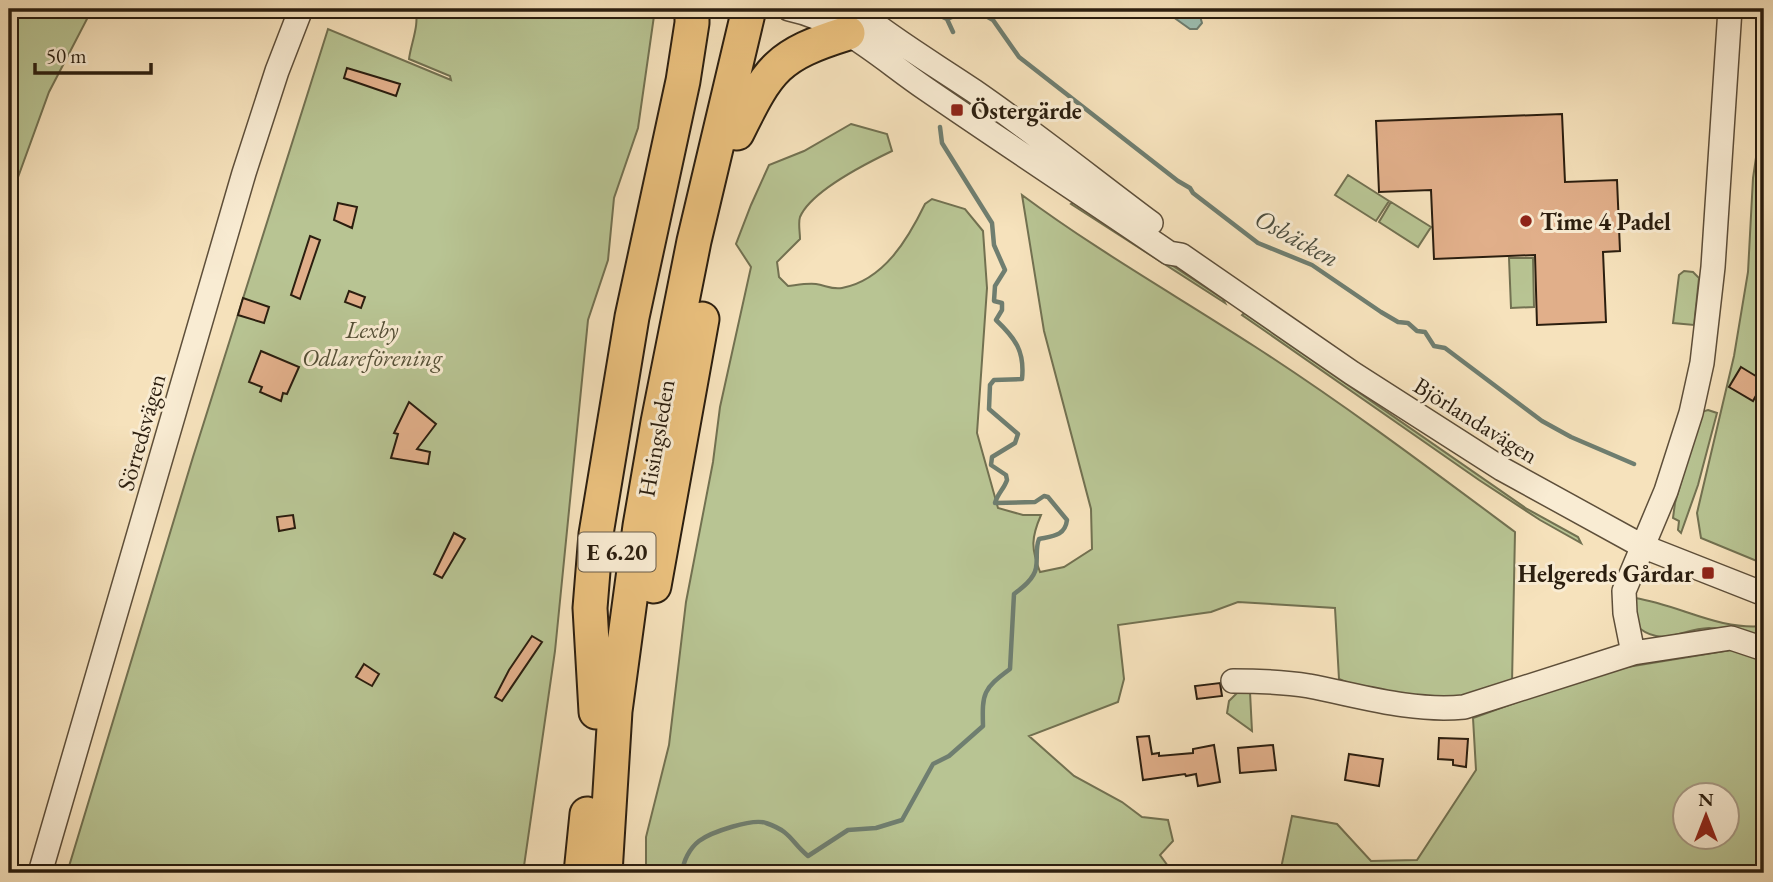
<svg xmlns="http://www.w3.org/2000/svg" width="1773" height="882" viewBox="0 0 1773 882" font-family="'EB Garamond',serif">
<style>
.green{fill:#b8c493;stroke:#727151;stroke-width:2;fill-rule:evenodd}
.water{fill:#9dbeb0;stroke:#6f7e70;stroke-width:2}
.lines{fill:none;stroke-linecap:round;stroke-linejoin:round}
.stream{stroke:#6f7e70;stroke-width:4.5}
.building{fill:#e1af8a;stroke:#2b1e0f;stroke-width:2}
.minor-casing{stroke:#5e4f3a;stroke-width:26}
.highway-casing{stroke:#2b1e0f;stroke-width:37}
.minor{stroke:#f9ecd3;stroke-width:23}
.highway{stroke:#ebc17e;stroke-width:33}
.poi-dot{fill:#8f2418;stroke:#f9ecd3;stroke-width:2.5}
.labels{text-anchor:middle;dominant-baseline:central;stroke-width:6;stroke-linejoin:round;paint-order:stroke}
.shield{fill:#f9ecd3;stroke:#695c4a;stroke-width:2}
.shield-label{font-size:23px;font-weight:bold;fill:#2b1e0f}
.poi-label{font-size:24px;font-weight:bold;fill:#2b1e0f;stroke:#f9ecd3;text-anchor:start}
.park-label{font-size:24px;font-style:italic;fill:#555037;stroke:#f9ecd3}
.street-label{font-size:24px;fill:#2b1e0f;stroke:#f9ecd3}
.water-label{font-size:26px;font-style:italic;fill:#4d4e3f;stroke:#f9ecd3}
</style>
<rect width="100%" height="100%" fill="#f6e2bc"/>
<filter id="stains"><feTurbulence type="fractalNoise" baseFrequency=".00286" numOctaves="4"/><feColorMatrix values="0 0 0 0 .2 0 0 0 0 .09 0 0 0 0 .02 0 0 0 .5 -.17"/></filter>
<radialGradient id="worn" r=".72"><stop offset=".6" stop-color="#630" stop-opacity="0"/><stop offset="1" stop-color="#630" stop-opacity=".3"/></radialGradient>
<path class="green" d="M9,9H78L87,19L49,92L9,202Z
M415,9H655L638,128L614,198L608,260L588,320L555,651L523,873H67L193,457L328,29L451,80L450,76L409,59C411,43 420,24 415,9Z
M1764,103V564L1701,538L1697,513L1734,356L1748,272L1753,178Z
M851,124L887,134L892,151C867,163 811,191 800,217C798,223 800,232 800,239L777,262L779,277L788,286C797,285 807,283 816,284C825,285 832,290 842,288C884,280 908,239 925,204L932,199L965,209L983,231L987,288L977,433L998,508L1023,515H1041C1031,538 1031,548 1040,572L1064,567L1092,549L1091,509L1044,331L1022,195C1096,250 1177,296 1254,346C1344,404 1429,468 1515,532L1512,683L1464,699L1370,692L1339,679L1335,608L1238,602L1211,612L1118,625L1124,679L1118,702L1029,736L1074,776L1122,802L1142,817L1168,820L1173,841L1160,855L1173,873H646V837L669,745L686,602L713,462L720,407L751,267L736,244L751,205L769,165L804,151Z
M1348,175L1389,201L1376,221L1335,195Z
M1075,201L1223,299L1225,303L1071,204Z
M1391,202L1431,227L1418,247L1379,222Z
M1509,258H1533L1534,307L1511,308Z
M1684,271L1693,272L1699,278L1694,325L1673,323L1679,275Z
M1244,313L1527,509L1578,537L1581,543L1540,520L1479,480L1242,315Z
M1708,410L1717,413L1698,485L1681,533L1678,530L1679,521L1673,518L1675,503L1701,412Z
M1635,598C1680,605 1717,630 1763,626L1764,639C1747,635 1727,628 1709,628C1681,629 1664,647 1639,628L1634,613Z
M1731,650L1764,658V873H1280L1292,816L1337,824L1371,861L1417,860L1476,770L1473,718L1603,671ZM1686,794H1728V836H1686Z
M1238,692H1250L1252,731L1227,713L1229,701Z"/>
<path class="water" d="M1162,9H1198L1202,23L1197,29H1190Z"/>
<g class="lines">
<path class="stream" d="M926,9L947,19L962,13L979,12L993,20L1019,57L1178,181L1190,188L1193,193L1258,243L1312,265L1381,312L1398,322L1408,323L1417,331L1425,332L1434,346L1445,348L1542,421L1571,437L1634,464
M947,19L953,32
M1763,528H1764
M683,873C682,862 690,848 699,841C711,832 753,818 766,823C792,832 790,841 808,856L848,830L876,828L902,820L933,764L949,756L983,726C982,693 983,689 1010,669L1014,594C1022,588 1034,579 1036,568C1038,558 1035,549 1039,539C1053,536 1065,536 1067,520L1048,497L1044,496L1035,502L995,503C998,493 1004,489 1007,480L1006,475L991,465L992,457L1015,443L1018,434L989,409L990,385L994,380L1022,379C1025,351 1015,338 996,320L1002,310V303L994,301L995,286L1005,270L994,245L992,223L942,143L940,127"/>
</g>
<path class="building" d="M347,68L400,84L396,96L344,78Z
M1562,114L1565,182L1617,180L1620,251L1603,252L1606,322L1537,325L1535,255L1434,259L1431,190L1379,192L1376,121Z
M338,203L357,207L352,228L334,220Z
M310,236L320,240L300,299L291,295Z
M349,291L365,297L361,308L345,302Z
M243,298L269,307L264,323L238,315Z
M261,351L299,367L287,394L283,393L281,401L260,392L262,387L249,382Z
M1741,367L1764,381L1753,401L1729,387Z
M409,402L436,424L417,449L430,452L428,464L391,458L398,434L394,433Z
M293,515L295,528L279,531L277,517Z
M454,533L465,539L442,578L434,574Z
M532,636L542,642L502,701L495,697L509,670Z
M364,664L379,674L372,686L356,677Z
M1220,683L1222,696L1197,699L1195,686Z
M1149,736L1152,754L1159,753V756L1193,753V749L1214,745L1220,782L1198,786L1196,774L1186,776L1185,774L1143,780L1137,737Z
M1439,738L1468,739L1466,767L1453,765V760L1438,759Z
M1273,745L1276,770L1240,773L1238,748Z
M1349,754L1383,759L1379,786L1345,780Z"/>
<g class="lines">
<defs>
<path id="minor" d="M789,9C842,20 882,59 926,89C1006,144 1088,198 1169,253L1181,255L1352,373L1502,469L1642,546L1764,594
M855,9C893,40 934,64 974,91C1035,133 1092,179 1151,223
M1633,653L1625,613L1624,591L1666,491L1691,413L1702,363L1713,267L1730,9
M1233,681C1259,681 1284,682 1309,686C1361,696 1411,712 1464,707L1633,653L1731,638L1764,649
M40,873L244,173L277,71L301,9"/>
<path id="highway" d="M737,133C769,68 777,55 848,33
M654,586L702,319
M596,712L590,608L596,534L632,317L683,81L692,23V9
M581,873L587,814
M605,873L615,711L640,526L658,422L694,241L749,9"/>
</defs>
<use href="#minor" class="minor-casing"/>
<use href="#highway" class="highway-casing"/>
<use href="#minor" class="minor"/>
<use href="#highway" class="highway"/>
</g>
<g class="poi-dot">
<rect x="950" y="103" width="14" height="14" rx="3.5"/>
<circle cx="1526" cy="221" r="7"/>
<rect x="1701" y="566" width="14" height="14" rx="3.5"/>
</g>
<g class="labels">
<rect class="shield" x="578.5" y="532.5" width="77" height="39" rx="5"/>
<g class="shield-label">
<text x="617" y="552">E 6.20</text>
</g>
<g class="poi-label">
<text x="971" y="110">Östergärde</text>
<text x="1540" y="221">Time 4 Padel</text>
<text x="1694" y="573" text-anchor="end">Helgereds Gårdar</text>
</g>
<g class="park-label">
<text x="372" y="329">Lexby<tspan x="372" dy="28">Odlareförening</tspan></text>
</g>
<g class="street-label">
<text transform="translate(1476 420) rotate(32)">Björlandavägen</text>
<text transform="translate(141 432) rotate(-74)">Sörredsvägen</text>
<text transform="translate(656 438) rotate(-80)">Hisingsleden</text>
</g>
<g class="water-label">
<text transform="translate(1297 238) rotate(29)">Osbäcken</text>
</g>
</g>
<rect width="1773" height="882" fill="none" stroke="#f6e2bc" stroke-width="35"/>
<rect x="10" y="10" width="1752" height="861" fill="none" stroke="#2b1e0f" stroke-width="3.5"/>
<rect x="18" y="18" width="1738" height="847" fill="none" stroke="#2b1e0f" stroke-width="2"/>
<g transform="translate(1706 816)"><circle r="33" fill="#f9ecd3" stroke="#a79a85" stroke-width="2"/>
<path d="M0-5L12 26L0 18L-12 26Z" fill="#8f2418"/>
<text y="-10" font-size="19" font-weight="bold" text-anchor="middle" fill="#2b1e0f">N</text>
</g>
<path d="M35 63v10h116v-10" fill="none" stroke="#2b1e0f" stroke-width="3.5"/>
<text x="46" y="63" font-size="21" fill="#2b1e0f" stroke="#f9ecd3" stroke-width="5" paint-order="stroke">50 m</text>
<rect width="100%" height="100%" filter="url(#stains)"/>
<rect width="100%" height="100%" fill="url(#worn)"/>
</svg>
